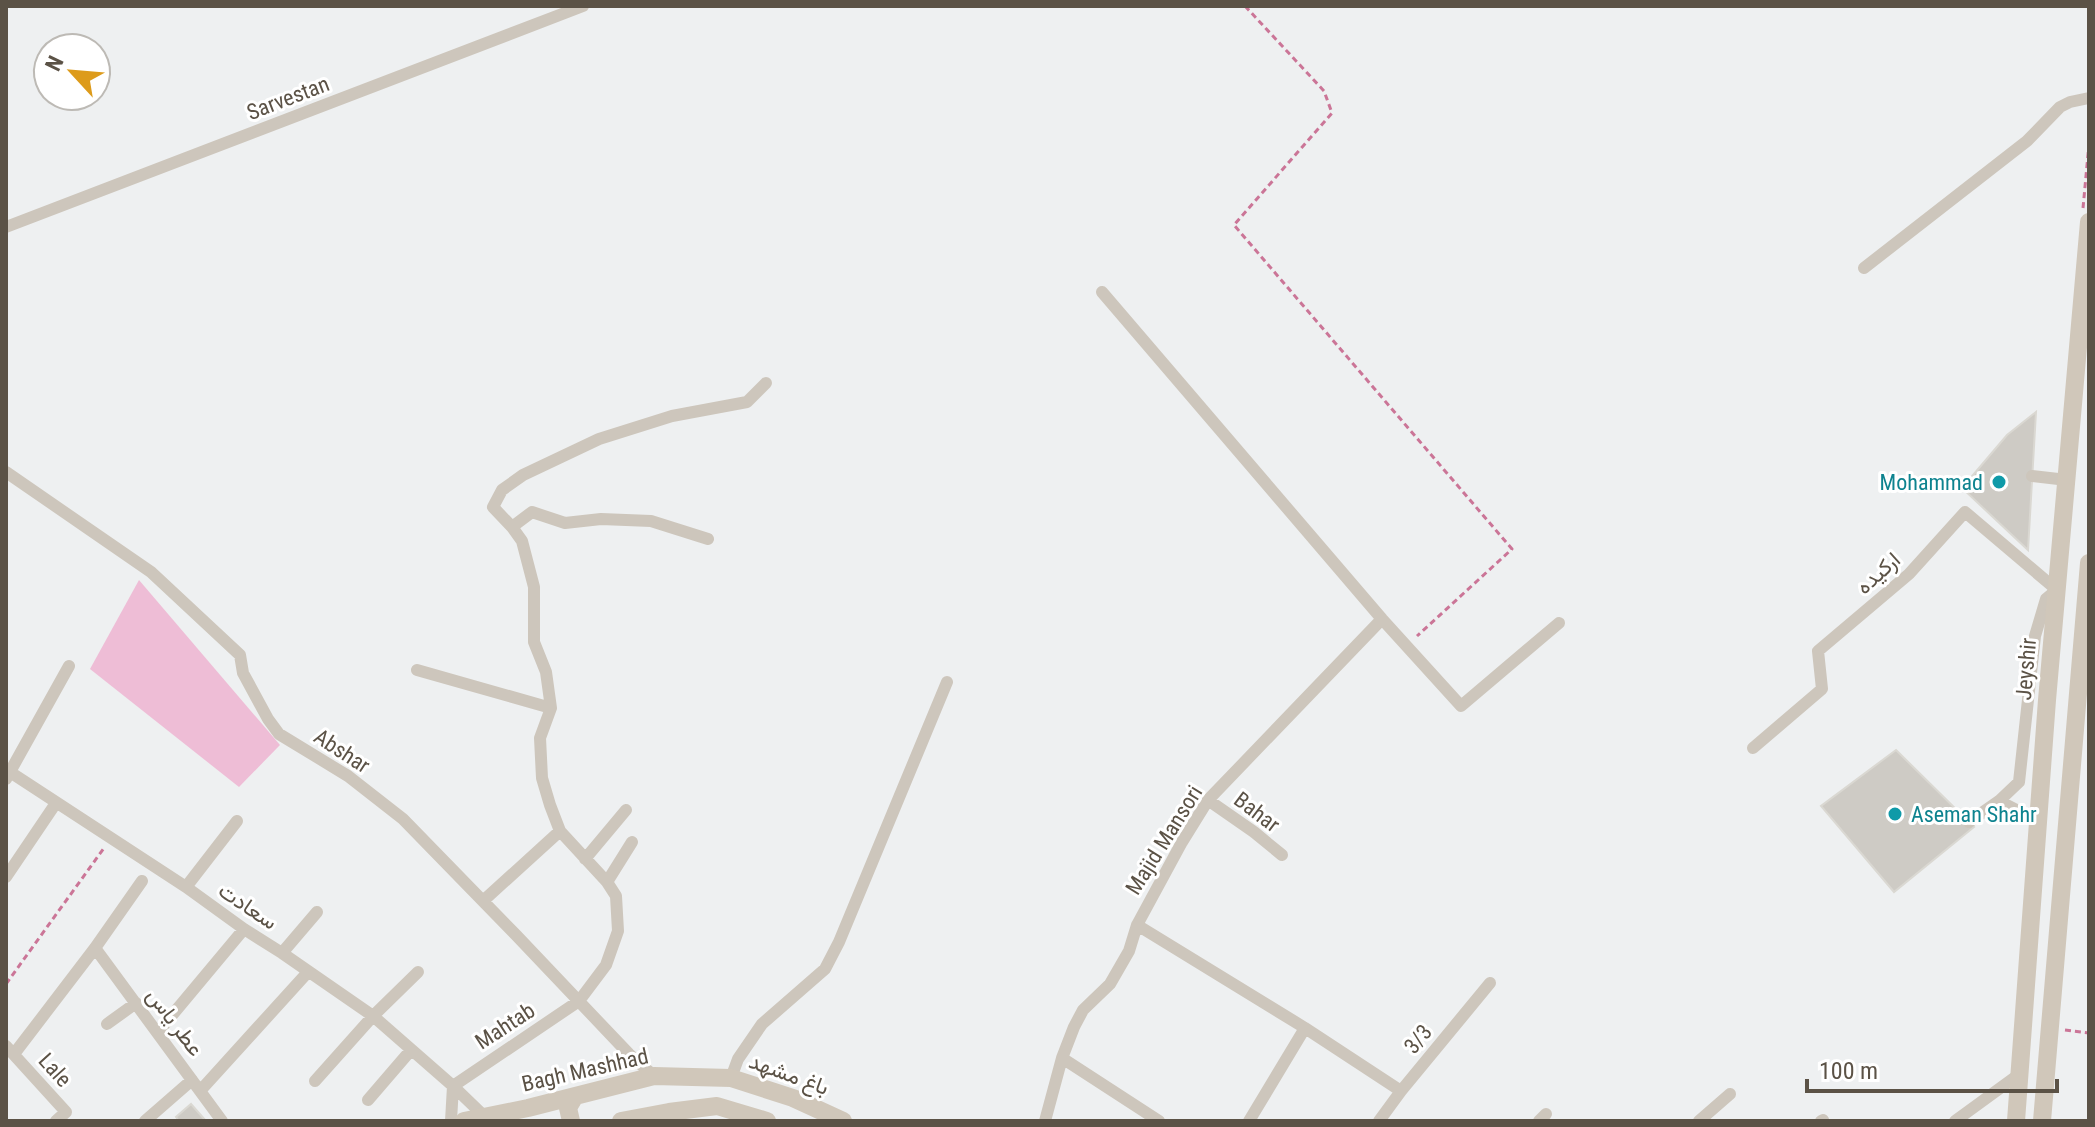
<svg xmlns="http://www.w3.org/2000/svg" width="2095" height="1127" viewBox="0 0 2095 1127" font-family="'Roboto Condensed',Vazirmatn,sans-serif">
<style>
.green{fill:#eebdd6}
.building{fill:#cecbc5;stroke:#dad8d2;stroke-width:2}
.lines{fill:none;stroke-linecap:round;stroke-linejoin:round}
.path{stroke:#cb7597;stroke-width:3;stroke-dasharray:6 4;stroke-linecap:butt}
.minor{stroke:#cdc6bc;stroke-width:12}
.secondary{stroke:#d0c7ba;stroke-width:18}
.culture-dot{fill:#0f9aa8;stroke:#fff;stroke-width:3}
.labels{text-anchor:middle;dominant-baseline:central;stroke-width:6;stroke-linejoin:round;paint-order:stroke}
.street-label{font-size:22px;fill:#5b5246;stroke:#fff}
.culture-label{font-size:22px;fill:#0d838f;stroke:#fff;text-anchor:end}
</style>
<rect width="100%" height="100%" fill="#eef0f1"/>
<path class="green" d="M139,580L280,745L239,787L90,669Z"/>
<path class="building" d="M2036,412L2028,550L1962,488L2007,435Z
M1896,750L1974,827L1894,892L1821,806Z
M191,1104L206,1121H179L176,1117Z"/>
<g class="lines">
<path class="path" d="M1245,6L1324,91L1332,113L1234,225L1512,549L1417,636
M2083,208L2089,144
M6,984L104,848
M2065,1030L2089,1033"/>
<path class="minor" d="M6,227L583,6
M1864,268L2027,141L2060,107L2070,102L2089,98
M1102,292L1382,619L1461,706L1559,623
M6,472L151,572L240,655L243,673L268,719L279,734L348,776L403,819L516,935L629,1054L654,1076
M2032,476L2067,480
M512,527L532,512L565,523L601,519L651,521L708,539
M417,670L551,708
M1753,748L1822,689L1818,651L1909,574L1965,512L2057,590L2046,599L2035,636L2019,782L1999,801L1969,822
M10,772L186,887L244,929L282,953L373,1016L453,1086L484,1116
M6,779L69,666
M1208,800L1254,832L1282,855
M1999,801L2038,821
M585,859L626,810
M6,877L56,803
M607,882L632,842
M186,887L237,821
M483,901L560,831
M1137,925L1305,1028L1401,1091
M95,948L222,1121
M282,953L317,912
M107,1024L136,1003
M158,1032L244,929
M6,1046L66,1112L56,1121
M14,1054L95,948L142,881
M1062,1058L1159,1121
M731,1078L738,1059L762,1024L825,969L839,942L947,682
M315,1081L373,1016L418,972
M453,1086L579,1001L606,965L618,931L616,896L607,882L560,831L550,805L542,778L540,738L551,708L546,672L534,642V587L522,541L512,527L493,507L502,490L523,475L599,439L672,416L747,402L766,383
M200,1091L308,972
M368,1100L411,1050
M145,1121L192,1080
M451,1121L453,1086
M1045,1121L1062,1058L1074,1027L1083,1010L1110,984L1129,951L1137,925L1182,842L1208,800L1382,619
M1249,1121L1305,1028
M1379,1121L1401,1091L1490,983
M1539,1121L1546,1114
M1699,1121L1730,1094
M1821,1121L1823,1120L1821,1121
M1955,1121L2014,1078"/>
<path class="secondary" d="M464,1121L528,1108L654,1076L731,1078L793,1098L843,1121
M571,1121L568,1108L575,1096
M621,1121L669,1112L717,1106L767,1121
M2016,1121L2047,700L2089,222
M2042,1121L2089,563"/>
</g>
<g class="culture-dot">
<circle cx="1999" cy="482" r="8"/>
<circle cx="1895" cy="814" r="8"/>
</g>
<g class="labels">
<g class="street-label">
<text transform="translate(288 98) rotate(-21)">Sarvestan</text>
<text transform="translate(1878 573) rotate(-42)">ارکیده</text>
<text transform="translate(2026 669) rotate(-85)">Jeyshir</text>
<text transform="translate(342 751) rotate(33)">Abshar</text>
<text transform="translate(1257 812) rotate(37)">Bahar</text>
<text transform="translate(1164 840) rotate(-58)">Majid Mansori</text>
<text transform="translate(248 906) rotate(34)">سعادت</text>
<text transform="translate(175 1022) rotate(53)">عطر یاس</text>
<text transform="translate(505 1026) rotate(-33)">Mahtab</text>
<text transform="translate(1418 1039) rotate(-50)">3/3</text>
<text transform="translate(55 1070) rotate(48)">Lale</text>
<text transform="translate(585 1070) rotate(-13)">Bagh Mashhad</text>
<text transform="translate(789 1074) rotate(20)">باغ مشهد</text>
</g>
<g class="culture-label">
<text x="1983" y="482">Mohammad</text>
<text x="1911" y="814" text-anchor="start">Aseman Shahr</text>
</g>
</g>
<rect width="2095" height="1127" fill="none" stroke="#5b5246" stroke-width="16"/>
<g transform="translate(72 72) rotate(296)"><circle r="38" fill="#ffffff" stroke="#bdbab5" stroke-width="2"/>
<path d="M0-6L14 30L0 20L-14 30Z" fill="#dd9b1b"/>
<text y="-12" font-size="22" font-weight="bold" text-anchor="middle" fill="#5b5246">N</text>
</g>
<path d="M1807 1079v12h250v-12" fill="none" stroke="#5b5246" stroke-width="4"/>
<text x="1819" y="1079" font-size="24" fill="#5b5246" stroke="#ffffff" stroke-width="6" paint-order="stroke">100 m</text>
</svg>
